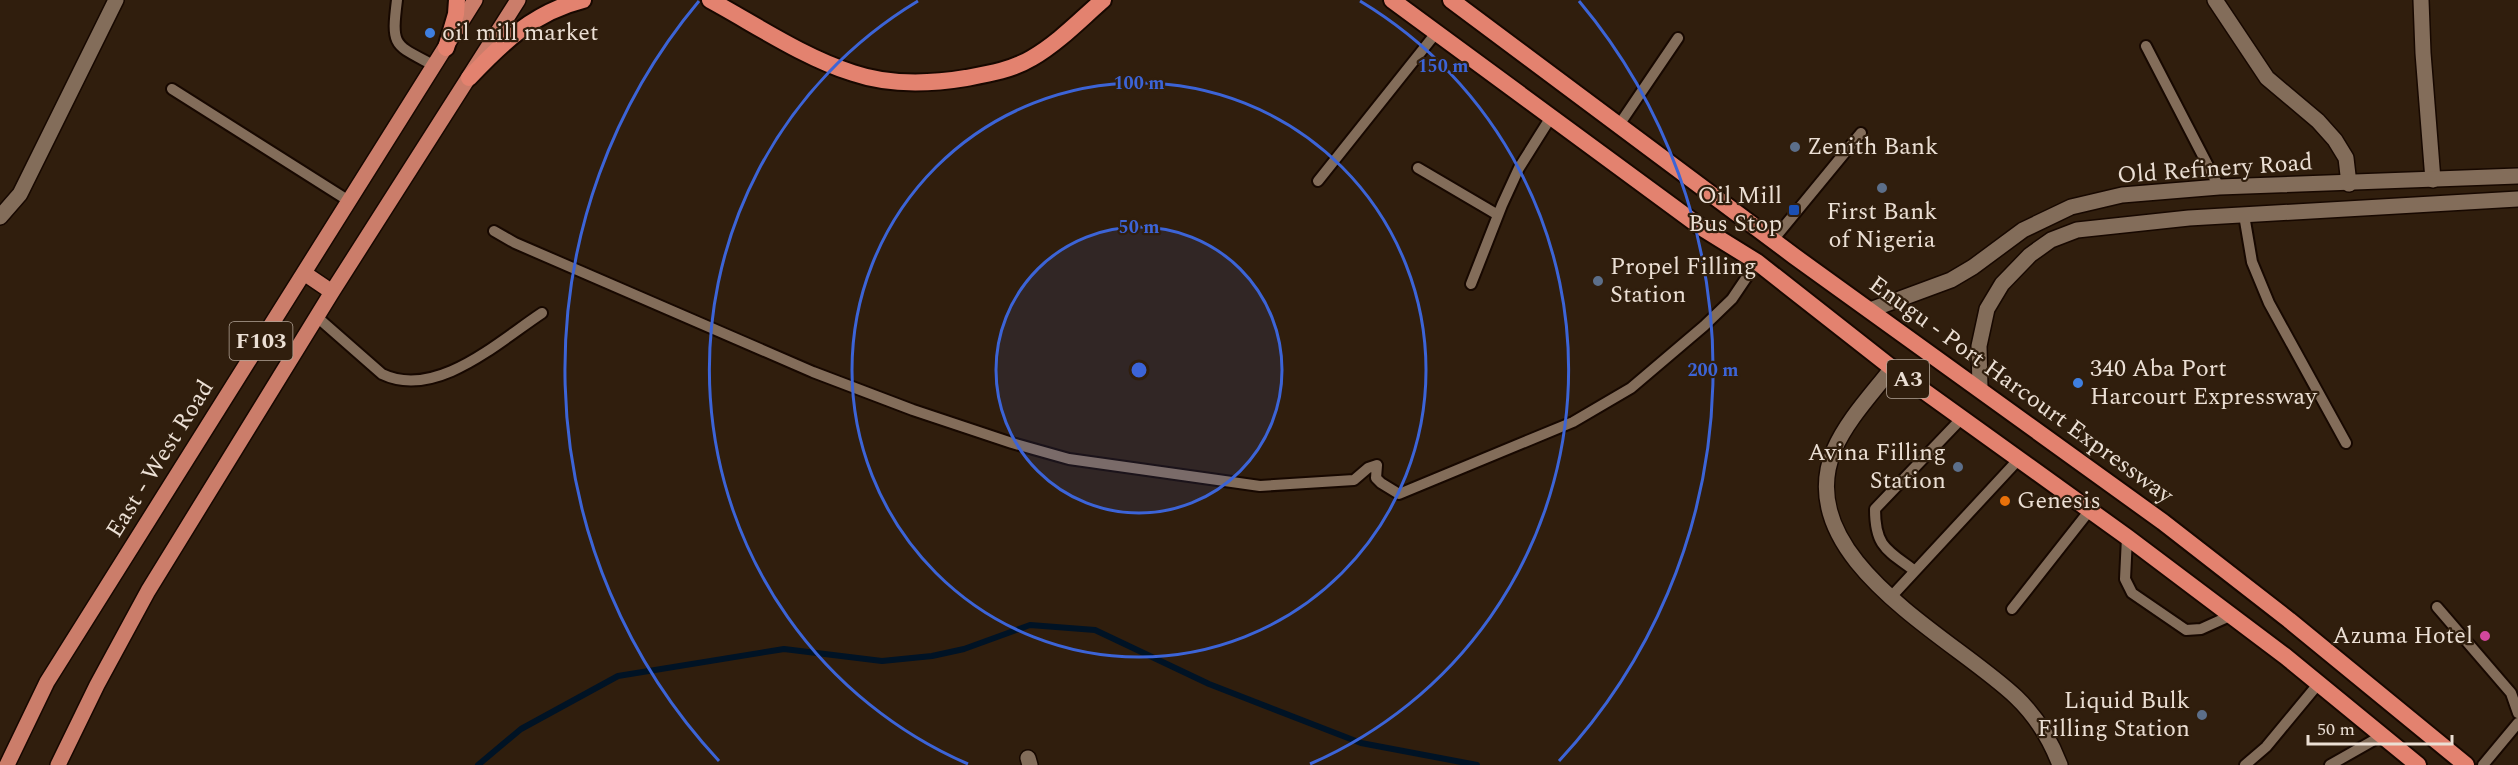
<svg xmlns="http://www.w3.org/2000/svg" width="2518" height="765" viewBox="0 0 2518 765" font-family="Spectral,serif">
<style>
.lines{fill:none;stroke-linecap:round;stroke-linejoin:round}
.stream{stroke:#001325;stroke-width:6}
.service-casing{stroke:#170800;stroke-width:14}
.minor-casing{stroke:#170800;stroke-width:18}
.tertiary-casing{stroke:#170800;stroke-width:18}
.secondary-casing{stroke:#170800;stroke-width:18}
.primary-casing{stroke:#170800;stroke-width:18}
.trunk-casing{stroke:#170800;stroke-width:20}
.service{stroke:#836d5a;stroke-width:10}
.minor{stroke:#836d5a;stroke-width:15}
.tertiary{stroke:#836d5a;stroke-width:15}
.secondary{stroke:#836d5a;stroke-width:15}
.primary{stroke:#cb7d6a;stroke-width:15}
.trunk{stroke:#e3826f;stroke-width:16}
.ring{fill:none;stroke:#3c64d7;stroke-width:3}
.shop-dot{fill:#3f7fe0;stroke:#301e0d;stroke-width:2}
.service-dot{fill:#5c6f8a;stroke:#301e0d;stroke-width:2}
.transit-dot{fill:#1a4fb4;stroke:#301e0d;stroke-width:2}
.food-dot{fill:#e8710a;stroke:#301e0d;stroke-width:2}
.hotel-dot{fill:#d1479c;stroke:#301e0d;stroke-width:2}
.labels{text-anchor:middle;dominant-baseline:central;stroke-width:4.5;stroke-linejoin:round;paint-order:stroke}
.shield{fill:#301e0d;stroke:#b3a598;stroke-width:1.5}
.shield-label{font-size:22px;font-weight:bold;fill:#ebdfd4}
.poi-label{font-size:24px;fill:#ebdfd4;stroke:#301e0d;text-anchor:start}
.street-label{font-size:24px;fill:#ebdfd4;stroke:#301e0d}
.centre{fill:#3c64d7;stroke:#301e0d;stroke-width:3}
.ring-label{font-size:18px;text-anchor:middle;font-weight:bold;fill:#3c64d7;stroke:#301e0d;stroke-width:4.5;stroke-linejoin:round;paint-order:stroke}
</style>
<rect width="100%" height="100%" fill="#301e0d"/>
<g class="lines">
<path class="stream" d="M478,765L521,729L618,676L784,649L882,661L932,656L964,649L1030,625L1095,630L1209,684L1361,743L1477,765"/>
<defs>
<path id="service" d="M397,0C391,48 394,44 435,66
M2146,46L2219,187
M172,89L349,201
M1619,125L1678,38
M1418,168L1498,215
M1318,181L1436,33
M2244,215L2252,262L2269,303L2346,443
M494,231L515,243L813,372L913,410L1012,443L1069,459L1260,486L1354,480L1368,468L1377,465L1376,478L1381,483L1399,494L1573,422L1631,388L1704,326L1732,299L1757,262
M1773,240L1861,133
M1471,284L1502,205L1519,168L1551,117
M317,317L382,374C436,400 498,342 542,313
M2127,537L2125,579L2132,593L2186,630L2201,629L2232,615
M1915,571C1887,550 1875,547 1875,509L1962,418
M1890,598L2018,460
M2437,607L2511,693L2518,713
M2012,609L2090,510
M2245,765L2266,747L2319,683
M2330,765L2383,735
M2483,765L2518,723"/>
<path id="minor" d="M2215,0L2267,78L2318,121L2335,140L2346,158L2349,184
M2421,0L2423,53L2433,180
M0,217L20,194L116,0
M1028,758L1030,765"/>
<path id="tertiary" d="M1892,368C1872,394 1847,420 1834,450C1789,558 1953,637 2016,697C2036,716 2050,739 2060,765"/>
<path id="secondary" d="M1870,310L1951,280L1973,267L2023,230L2071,207L2122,195L2219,187L2518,176
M1980,388L1979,346L1987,309L2002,284L2030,255L2051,240L2077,230L2189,218L2518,199"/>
<path id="primary" d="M304,273L332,292
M7,765L47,682L475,0
M58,765L97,685L148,591L332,292L518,0"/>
<path id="trunk" d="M710,0C756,25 803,57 853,73C888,85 930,84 966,78C988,74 1012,70 1032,58C1058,43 1080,20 1103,0
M1392,0L1702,228L1757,262L1892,368L2127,537L2285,656L2418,765
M1451,0L1794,256L2163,522L2289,620L2466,765
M446,48L456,14L457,0
M469,78C502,43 534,12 583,0"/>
</defs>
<use href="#service" class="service-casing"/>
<use href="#minor" class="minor-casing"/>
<use href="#tertiary" class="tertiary-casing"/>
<use href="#secondary" class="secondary-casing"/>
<use href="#primary" class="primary-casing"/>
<use href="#trunk" class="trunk-casing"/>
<use href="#service" class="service"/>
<use href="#minor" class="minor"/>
<use href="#tertiary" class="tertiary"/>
<use href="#secondary" class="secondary"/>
<use href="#primary" class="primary"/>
<use href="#trunk" class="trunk"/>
</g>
<circle cx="1139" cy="370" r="143" fill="#3c64d7" fill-opacity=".12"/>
<g class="ring">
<circle cx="1139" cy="370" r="143"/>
<circle cx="1139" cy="370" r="287"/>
<path d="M968 764A430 430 0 0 1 918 1M1360 1A430 430 0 0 1 1310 764"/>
<path d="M719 761A574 574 0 0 1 699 1M1579 1A574 574 0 0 1 1559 761"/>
</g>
<g class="shop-dot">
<circle cx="430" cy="33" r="6"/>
<circle cx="2078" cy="383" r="6"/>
</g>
<g class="service-dot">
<circle cx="1795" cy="147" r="6"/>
<circle cx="1882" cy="188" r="6"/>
<circle cx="1598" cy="281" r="6"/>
<circle cx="1958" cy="467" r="6"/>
<circle cx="2202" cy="715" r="6"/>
</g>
<rect class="transit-dot" x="1788" y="204" width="12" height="12" rx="3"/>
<circle class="food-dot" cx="2005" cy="501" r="6"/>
<circle class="hotel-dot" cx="2485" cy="636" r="6"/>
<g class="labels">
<g class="shield">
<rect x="229.5" y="322" width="63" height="38" rx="4.5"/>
<rect x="1887" y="360" width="42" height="38" rx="4.5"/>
</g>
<g class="shield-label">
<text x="261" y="341">F103</text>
<text x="1908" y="379">A3</text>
</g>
<g class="poi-label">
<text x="442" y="33">oil mill market</text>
<text x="1807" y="147">Zenith Bank</text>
<text x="1782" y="196" text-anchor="end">Oil Mill<tspan x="1782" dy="28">Bus Stop</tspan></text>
<text x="1882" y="212" text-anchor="middle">First Bank<tspan x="1882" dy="28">of Nigeria</tspan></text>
<text x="1610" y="267">Propel Filling<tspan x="1610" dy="28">Station</tspan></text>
<text x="2090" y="369">340 Aba Port<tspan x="2090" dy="28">Harcourt Expressway</tspan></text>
<text x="1946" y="453" text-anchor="end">Avina Filling<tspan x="1946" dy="28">Station</tspan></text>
<text x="2017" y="501">Genesis</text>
<text x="2473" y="636" text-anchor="end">Azuma Hotel</text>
<text x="2190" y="701" text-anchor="end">Liquid Bulk<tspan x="2190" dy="28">Filling Station</tspan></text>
</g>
<g class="street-label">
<text transform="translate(2215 169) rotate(-4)">Old Refinery Road</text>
<text transform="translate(2021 390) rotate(36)">Enugu - Port Harcourt Expressway</text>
<text transform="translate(160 459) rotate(-58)">East - West Road</text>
</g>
</g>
<circle cx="1139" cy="370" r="9" class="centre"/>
<g class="ring-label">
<text x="1443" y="72">150 m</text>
<text x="1139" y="89">100 m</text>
<text x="1139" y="233">50 m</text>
<text x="1713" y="376">200 m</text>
</g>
<path d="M2308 735v9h144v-9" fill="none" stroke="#ebdfd4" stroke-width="3"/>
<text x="2317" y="735" font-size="18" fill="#ebdfd4" stroke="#301e0d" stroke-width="4.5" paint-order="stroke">50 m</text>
</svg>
